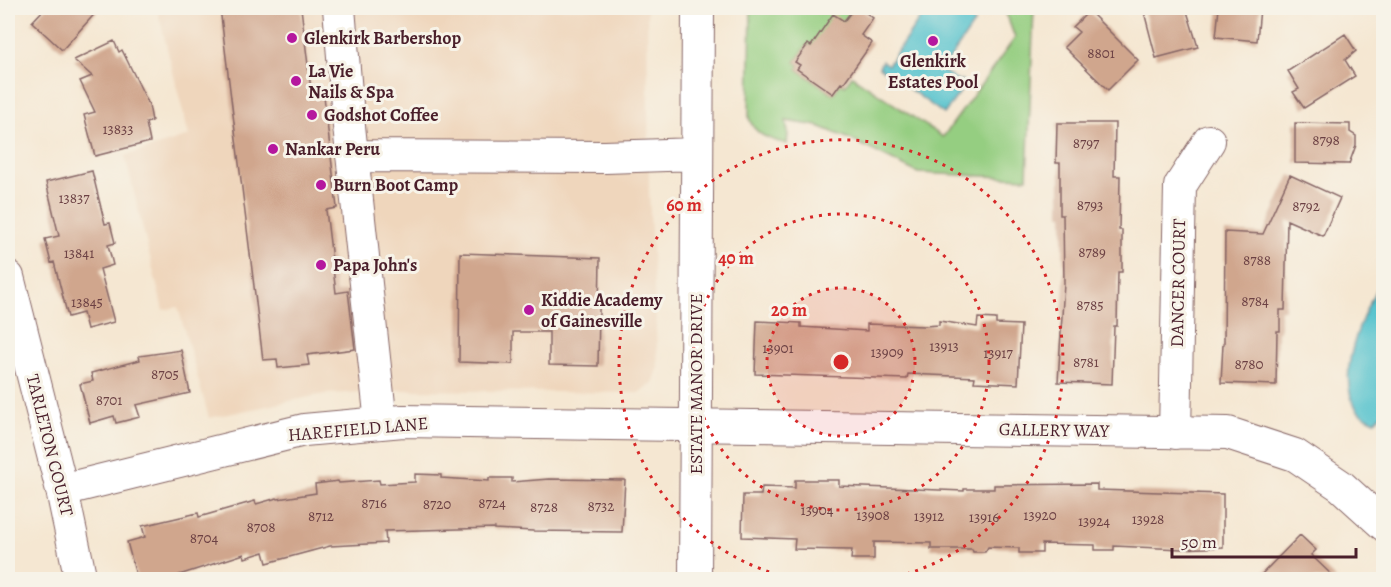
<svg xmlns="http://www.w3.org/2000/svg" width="1391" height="587" viewBox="0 0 1391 587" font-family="Alegreya,serif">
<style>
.built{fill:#efd6bc}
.green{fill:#95ce81;stroke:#707656;stroke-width:1.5}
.water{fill:#55c2cd;stroke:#50707c;stroke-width:1.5}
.building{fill:#d0a68d}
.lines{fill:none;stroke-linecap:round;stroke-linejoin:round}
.minor-casing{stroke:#866565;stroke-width:34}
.minor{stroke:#fff;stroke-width:32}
.ring{fill:none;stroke:#d62828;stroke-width:3;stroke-dasharray:3 6}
.poi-dot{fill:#b5179e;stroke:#f7f3e8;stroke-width:2}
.labels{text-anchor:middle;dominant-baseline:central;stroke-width:6;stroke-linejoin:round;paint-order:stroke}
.number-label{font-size:15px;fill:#6c4144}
.poi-label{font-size:18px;font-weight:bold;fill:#4a1f2b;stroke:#f7f3e8;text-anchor:start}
.street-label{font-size:18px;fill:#4a1f2b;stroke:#f7f3e8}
.centre{fill:#d62828;stroke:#f7f3e8;stroke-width:3}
.ring-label{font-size:18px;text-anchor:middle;font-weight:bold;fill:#d62828;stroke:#f7f3e8;stroke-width:6;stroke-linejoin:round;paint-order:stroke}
</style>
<rect width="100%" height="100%" fill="#f7f3e8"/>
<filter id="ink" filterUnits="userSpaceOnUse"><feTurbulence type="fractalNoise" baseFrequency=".0167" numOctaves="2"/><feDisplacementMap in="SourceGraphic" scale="12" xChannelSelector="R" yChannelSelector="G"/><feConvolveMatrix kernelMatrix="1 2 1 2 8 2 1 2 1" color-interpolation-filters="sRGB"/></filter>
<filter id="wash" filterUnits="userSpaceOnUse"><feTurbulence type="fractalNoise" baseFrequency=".008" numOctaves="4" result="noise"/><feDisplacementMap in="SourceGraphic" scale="24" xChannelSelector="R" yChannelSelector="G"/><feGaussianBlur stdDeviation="1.35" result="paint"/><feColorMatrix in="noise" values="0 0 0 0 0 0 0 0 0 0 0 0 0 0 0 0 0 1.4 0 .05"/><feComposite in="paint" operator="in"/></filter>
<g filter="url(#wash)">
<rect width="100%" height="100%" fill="#f5e7d2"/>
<path class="built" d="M157,8H647L649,192L658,369L653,383L638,393L400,390L324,394L209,418L178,307L163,310L125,156L189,136Z"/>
<path class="green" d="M751,8H854L844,21L815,48L808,44L795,62L800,65L797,69L833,94L841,83L845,85L852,76L943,137L1015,38L1004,8H1034L1027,178L918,173L850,139L818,126L786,121L788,133L787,144C770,139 755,136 749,118Z"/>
<path class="water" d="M927,8H955L975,22L942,70L959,82L961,80L966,84L944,114L879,67L882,61L888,65Z
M1383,276V413L1375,421C1370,418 1362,416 1359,412C1331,377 1365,309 1383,276Z"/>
<g id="blocks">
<path class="building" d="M45,8H100L62,50L32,22Z
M220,8H301L311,90L323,88L337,208L326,210L336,293L348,291L355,349L307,355L309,365L278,368L277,359L263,360Z
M854,8H859L873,18L861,35L872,43L843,84L841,83L833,94L797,69L800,65L795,62L808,44L811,46L833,14L844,21Z
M1143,8H1186L1198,47L1156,58Z
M1219,8H1260L1257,41L1216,37Z
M1089,11L1138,60L1108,90L1064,47L1079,32L1073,27Z
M1345,34L1356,51L1345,60L1355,76L1304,108L1293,92L1299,89L1288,71Z
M114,41L119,52L122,50L149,105L152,121L146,123L150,142L95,156L84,115L95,112L80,81L92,76L74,60Z
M1057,123H1115L1114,176H1120L1119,230H1122V272H1118L1117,326H1114L1112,384L1058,382L1064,283L1063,215H1060V163H1056Z
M1295,123L1350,124V132L1356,136V145L1349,164L1295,163Z
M92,171L105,224L110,223L115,243L108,245L113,265L100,269L114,322L87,329L83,313L68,317L54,262L51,263L45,239L59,236L46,182Z
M1290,175L1340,198L1323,236L1287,220L1285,310H1280V331H1277L1276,385L1221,383L1223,344H1224L1225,232L1263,234Z
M460,253L600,258L598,366L549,365V332H513V364L459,362Z
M978,318L996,319V324L1021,325L1018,384L974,382L975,377L908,374L907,379L755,374L757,321L801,323V327L867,331V324L924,326L939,325V321L977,327Z
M181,350L190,393L136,405L140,417L116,423L114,416L90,423L80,384L93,381L91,373L140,360L139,356Z
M415,474L441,475V478L489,481V478H512V482L549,479L625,480L622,532L533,531L494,529V528L385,531L386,543L330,546L267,563L264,552L245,558L244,554L179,575L180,579H137L127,542L145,537L142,526L198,513L199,517L255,501L256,504L277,498L278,499L316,493L315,484L338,481L339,483L379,480L380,484L415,482Z
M795,480H839V486L964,491V489H994V485L1097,484V490L1223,494V547L1182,549L1114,546V550H1095V545L1042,544V553H1019V548L988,547L985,552H973L972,549H931V543L874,542V559H851L852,550L794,549L795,539L742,537L743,495H761L762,487L795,488Z
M1300,535L1316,550L1311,555L1336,579H1257Z"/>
</g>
</g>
<g filter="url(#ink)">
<use href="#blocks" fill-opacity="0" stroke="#866565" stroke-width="1.5"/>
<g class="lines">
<defs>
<path id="minor" d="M339,8L348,117L381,423
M352,156L605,157L697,154
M8,277L62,490L81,580
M1175,433L1180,186L1209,141
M62,490L304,430L403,421L1228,433L1295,455L1341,486L1384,525
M695,580L698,8"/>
</defs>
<use href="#minor" class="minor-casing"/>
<use href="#minor" class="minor"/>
</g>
</g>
<circle cx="841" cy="362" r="74" fill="#d62828" fill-opacity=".12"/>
<g class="ring">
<circle cx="841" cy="362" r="74"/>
<circle cx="841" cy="362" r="148"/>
<path d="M795 579A222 222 0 1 1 887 579"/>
</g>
<g class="poi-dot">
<circle cx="292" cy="38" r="6"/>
<circle cx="933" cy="41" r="6"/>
<circle cx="296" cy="81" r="6"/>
<circle cx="312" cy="115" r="6"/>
<circle cx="273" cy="149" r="6"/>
<circle cx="321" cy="185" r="6"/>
<circle cx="321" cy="265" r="6"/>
<circle cx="529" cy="310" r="6"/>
</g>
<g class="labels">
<g class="number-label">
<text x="1101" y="53">8801</text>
<text x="118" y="129">13833</text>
<text x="1326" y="140">8798</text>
<text x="1086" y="143">8797</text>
<text x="74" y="198">13837</text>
<text x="1090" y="205">8793</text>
<text x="1306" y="206">8792</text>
<text x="1092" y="252">8789</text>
<text x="79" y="253">13841</text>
<text x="1257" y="260">8788</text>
<text x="1255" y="301">8784</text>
<text x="87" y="302">13845</text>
<text x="1090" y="305">8785</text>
<text x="944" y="346">13913</text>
<text x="778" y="348">13901</text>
<text x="887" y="352">13909</text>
<text x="998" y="353">13917</text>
<text x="1086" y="362">8781</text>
<text x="1249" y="364">8780</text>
<text x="165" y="374">8705</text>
<text x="109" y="400">8701</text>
<text x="374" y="503">8716</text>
<text x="492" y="503">8724</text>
<text x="437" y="504">8720</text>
<text x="601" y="506">8732</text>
<text x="544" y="507">8728</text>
<text x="817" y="510">13904</text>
<text x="873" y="515">13908</text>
<text x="1040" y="515">13920</text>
<text x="321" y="516">8712</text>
<text x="929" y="516">13912</text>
<text x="984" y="517">13916</text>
<text x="1148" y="519">13928</text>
<text x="1094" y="521">13924</text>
<text x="261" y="527">8708</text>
<text x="204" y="538">8704</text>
</g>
<g class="poi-label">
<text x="304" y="38">Glenkirk Barbershop</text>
<text x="933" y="61" text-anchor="middle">Glenkirk<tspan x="933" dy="21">Estates Pool</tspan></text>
<text x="308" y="71">La Vie<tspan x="308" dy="21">Nails &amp; Spa</tspan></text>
<text x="324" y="115">Godshot Coffee</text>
<text x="285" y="149">Nankar Peru</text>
<text x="333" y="185">Burn Boot Camp</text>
<text x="333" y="265">Papa John's</text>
<text x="541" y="300">Kiddie Academy<tspan x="541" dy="21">of Gainesville</tspan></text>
</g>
<g class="street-label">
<text transform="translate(1178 283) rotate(-89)">DANCER COURT</text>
<text transform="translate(696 384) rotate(-90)">ESTATE MANOR DRIVE</text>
<text transform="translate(358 429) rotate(-5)">HAREFIELD LANE</text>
<text transform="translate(1054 430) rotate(1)">GALLERY WAY</text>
<text transform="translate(50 445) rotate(76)">TARLETON COURT</text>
</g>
</g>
<circle cx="841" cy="362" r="9" class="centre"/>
<g class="ring-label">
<text x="684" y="211">60 m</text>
<text x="736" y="264">40 m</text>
<text x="789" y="316">20 m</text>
</g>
<rect width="1391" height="587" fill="none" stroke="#f7f3e8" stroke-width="30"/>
<path d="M1172 548v9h184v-9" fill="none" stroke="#4a1f2b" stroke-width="3"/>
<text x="1181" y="548" font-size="18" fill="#4a1f2b" stroke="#f7f3e8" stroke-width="4.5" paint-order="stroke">50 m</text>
</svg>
